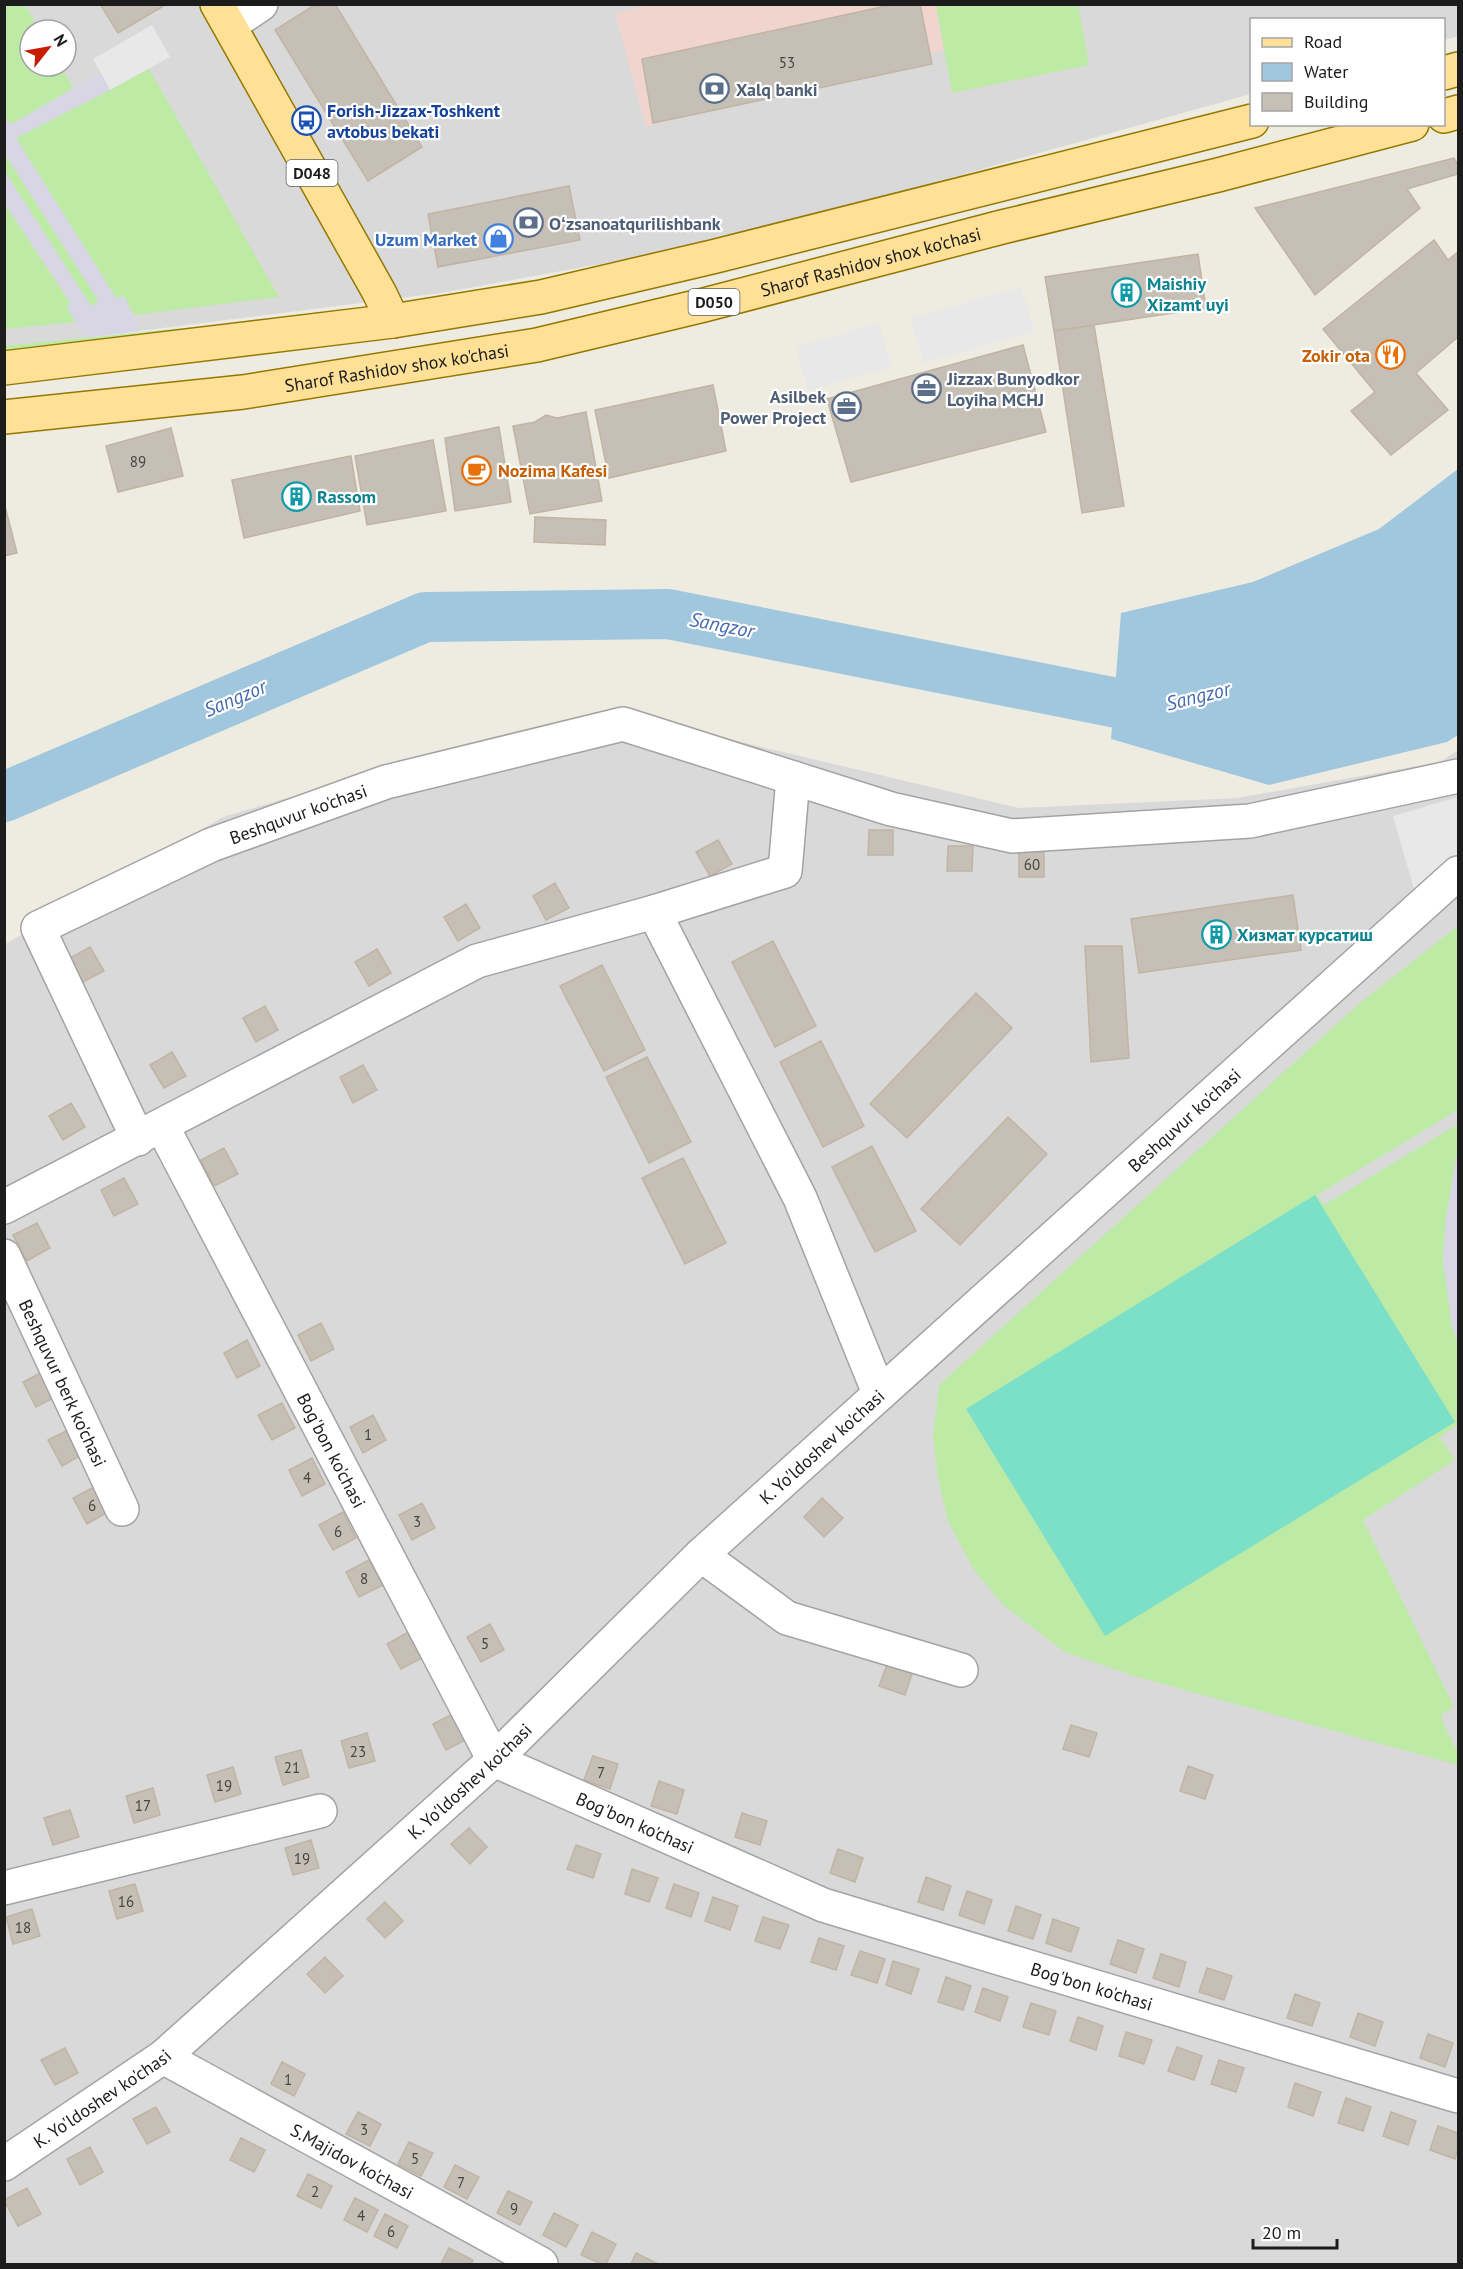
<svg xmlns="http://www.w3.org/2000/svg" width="1463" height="2269" viewBox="0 0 1463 2269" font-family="'PT Sans',sans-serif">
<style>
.residential{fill:#dad9d9;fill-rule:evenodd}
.commercial{fill:#f0d5cf}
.grass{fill:#bdeaa5}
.pitch{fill:#7ce0c8}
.parking{fill:#e8e8e8}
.plaza{fill:#d8d6e4}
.water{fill:#a0c7dd}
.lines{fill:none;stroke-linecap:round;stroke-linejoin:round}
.river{stroke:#a0c7dd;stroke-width:50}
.building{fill:#c6bfb5;stroke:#c0b4a3;stroke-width:1.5}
.minor-casing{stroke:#a3a3a3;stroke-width:36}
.major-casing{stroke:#947800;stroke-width:36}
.minor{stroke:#fff;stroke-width:33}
.major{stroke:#fee096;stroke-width:33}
.labels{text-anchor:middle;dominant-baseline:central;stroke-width:4.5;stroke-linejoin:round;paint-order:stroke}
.number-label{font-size:15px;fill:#464542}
.shield{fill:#fff;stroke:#606060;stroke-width:1.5}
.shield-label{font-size:16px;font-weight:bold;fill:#1c1c1c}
.service-label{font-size:18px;font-weight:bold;fill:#4e5e75;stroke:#fff;text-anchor:start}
.transit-label{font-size:18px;font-weight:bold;fill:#164399;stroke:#fff;text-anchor:start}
.shop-label{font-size:18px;font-weight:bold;fill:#366cbe;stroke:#fff;text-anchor:end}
.street-label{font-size:18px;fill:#1c1c1c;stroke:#fff}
.culture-label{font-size:18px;font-weight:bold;fill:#0d838f;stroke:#fff;text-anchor:start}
.food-label{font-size:18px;font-weight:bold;fill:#c56008;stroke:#fff;text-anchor:end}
.water-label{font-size:20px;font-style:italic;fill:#476bae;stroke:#fff}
</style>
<rect width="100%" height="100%" fill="#eeece1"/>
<path class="residential" d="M1458,4V36L1444,40V20H1252L1251,94L716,243L441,293L5,348L4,5ZM30,30H66V66H30Z
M632,716L1019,808L1237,798L1440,762L1458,750V2264H5L4,945L223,817L425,757Z"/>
<path class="commercial" d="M655,4L936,5L944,50L646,127L615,13Z"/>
<path class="grass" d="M4,5H25L40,30H30V66H61L73,88L12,124L5,120Z
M936,5H1078L1089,65L952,93Z
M149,69L279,297L134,315L124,296L116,298L16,138Z
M4,153L98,300L95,306L89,303L5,172Z
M4,203L71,304L67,307L76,322L5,329Z
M223,324L225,336L5,361L4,346Z
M1458,926V1110L1317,1195L1324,1205L1458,1124V1148L1446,1218L1443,1259L1452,1326L1458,1344V1414L1455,1417L1458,1424L1440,1437L1455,1460L1363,1520L1454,1707L1441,1715L1444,1725L1455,1748L1458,1749V1765L1134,1676L1065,1652L1004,1606L974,1570L948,1521L938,1478L933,1437L939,1385L1361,1002Z"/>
<path class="pitch" d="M1315,1195L1455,1422L1105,1636L966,1409Z"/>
<path class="parking" d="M152,25L170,57L110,90L93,59Z
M1021,287L1035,331L924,363L910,318Z
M880,323L892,367L808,391L796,347Z
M1458,797V858L1416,896L1393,816Z"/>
<path class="plaza" d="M101,73L110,90L16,138L116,298L124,296L140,331L85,338L67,307L71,303L5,203V172L89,303L95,306L98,300L5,153V120L12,124Z
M1458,1148V1344L1452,1326L1443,1259L1446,1218Z"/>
<path class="water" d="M1458,469V735L1447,742L1269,785L1111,739L1121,613L1253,582L1379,529Z"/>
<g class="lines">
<path class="river" d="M4,797L425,617L668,614L1147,709L1179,701"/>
</g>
<path class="building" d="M100,4H167L118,33Z
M316,4H335L422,147L368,181L275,30Z
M895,4H920L932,64L653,123L642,59Z
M1454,158L1458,165V174L1407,189L1420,208L1315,295L1255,208Z
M569,186L580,240L438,267L428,214Z
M1434,240L1448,260L1458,252V337L1416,373L1448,410L1391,455L1351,411L1375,392L1323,329Z
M1198,254L1206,308L1054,331L1045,277Z
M1094,325L1124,506L1082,513L1054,331Z
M1023,345L1046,432L851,482L827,399Z
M713,385L726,451L609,478L595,410Z
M586,412L602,501L530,514L513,426L535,422L546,415L557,418Z
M499,427L511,502L455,511L445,438Z
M171,428L183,476L118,492L106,446Z
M433,440L446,511L367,525L355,456Z
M351,456L360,511L244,538L232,480Z
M5,506L17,553L4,556V506Z
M535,517L606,520L605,545L534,542Z
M869,830H893V855H868Z
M718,840L732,864L710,876L696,852Z
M948,846H973L972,871H947Z
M1019,852H1044V877H1019Z
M555,883L569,908L546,920L533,896Z
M1293,895L1301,950L1139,973L1131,919Z
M466,904L480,928L458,941L444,917Z
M773,941L816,1026L775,1047L732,962Z
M1085,946H1122L1129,1058L1091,1062Z
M90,947L104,971L81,983L68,959Z
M377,949L391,973L369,986L355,962Z
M602,965L645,1050L604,1071L560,986Z
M976,993L1012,1028L907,1138L870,1104Z
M265,1006L278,1030L256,1042L243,1018Z
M821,1041L864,1126L823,1147L780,1062Z
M172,1052L186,1076L164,1088L150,1065Z
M647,1057L691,1142L649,1163L606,1077Z
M363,1065L377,1090L353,1103L340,1077Z
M71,1103L85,1127L63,1140L49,1116Z
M1008,1117L1047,1154L960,1245L921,1209Z
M872,1146L916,1231L875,1252L832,1167Z
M224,1148L238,1174L214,1186L201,1160Z
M683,1158L726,1243L685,1264L642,1178Z
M124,1178L138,1204L114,1216L101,1190Z
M37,1223L50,1248L27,1261L13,1235Z
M321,1323L334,1349L311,1361L298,1335Z
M247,1340L260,1366L237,1378L224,1353Z
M46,1370L59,1395L36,1407L23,1382Z
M282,1403L295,1428L272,1440L258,1415Z
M373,1415L386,1440L363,1453L350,1427Z
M72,1428L85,1453L62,1466L48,1440Z
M312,1458L325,1484L302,1496L289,1470Z
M96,1486L110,1511L87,1524L73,1498Z
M822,1498L843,1518L824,1537L804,1517Z
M422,1503L435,1528L412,1540L399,1515Z
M343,1512L356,1538L333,1550L319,1525Z
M369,1560L383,1585L359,1597L346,1572Z
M490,1624L504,1650L481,1662L467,1637Z
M410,1631L424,1657L401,1669L387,1644Z
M888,1662L913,1671L905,1695L879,1686Z
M456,1712L469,1738L446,1750L433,1724Z
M1071,1725L1097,1733L1089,1757L1063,1749Z
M367,1733L375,1761L349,1768L341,1741Z
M301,1750L309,1777L283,1785L275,1757Z
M593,1756L618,1764L610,1789L584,1780Z
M1188,1766L1213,1775L1205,1799L1180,1791Z
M233,1767L241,1794L215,1802L207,1775Z
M659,1781L684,1790L677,1814L651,1806Z
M153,1788L160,1815L134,1823L126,1796Z
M70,1810L79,1837L53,1845L44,1818Z
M742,1813L767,1821L760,1845L735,1837Z
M469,1828L487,1847L470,1864L451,1844Z
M311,1840L319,1868L293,1875L285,1848Z
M576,1845L601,1854L593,1878L567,1869Z
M838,1849L863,1858L855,1882L830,1873Z
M632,1869L658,1878L649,1902L625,1894Z
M926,1877L951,1886L943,1910L918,1902Z
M135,1884L143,1911L117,1919L109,1891Z
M674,1884L699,1893L691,1917L666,1908Z
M967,1891L992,1900L984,1924L959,1915Z
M713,1897L738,1906L730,1930L705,1921Z
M385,1902L403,1921L385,1938L367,1919Z
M1016,1906L1041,1915L1033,1939L1008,1931Z
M32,1909L40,1936L13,1944L6,1917Z
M763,1917L789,1925L780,1949L755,1941Z
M1053,1919L1079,1928L1071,1952L1046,1943Z
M819,1938L844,1946L836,1970L811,1962Z
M1118,1940L1144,1949L1136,1973L1110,1964Z
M860,1951L885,1959L877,1983L851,1975Z
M1161,1954L1186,1962L1179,1987L1153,1978Z
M325,1957L343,1976L325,1993L307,1974Z
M893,1961L919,1969L911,1994L886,1985Z
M1207,1968L1232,1976L1224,2000L1199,1992Z
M946,1977L971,1986L963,2010L938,2002Z
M983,1988L1008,1997L1000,2021L975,2012Z
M1295,1994L1320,2003L1312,2026L1287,2018Z
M1031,2003L1056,2011L1049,2035L1023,2027Z
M1358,2013L1383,2022L1375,2046L1350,2037Z
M1078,2017L1103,2026L1096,2050L1070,2041Z
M1126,2032L1152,2040L1144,2064L1119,2056Z
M1428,2034L1453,2043L1445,2067L1420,2058Z
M1177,2047L1202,2056L1194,2080L1168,2071Z
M65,2048L78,2073L55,2085L41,2060Z
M1219,2060L1244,2068L1236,2092L1211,2084Z
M282,2062L305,2074L294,2096L271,2084Z
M1295,2083L1321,2092L1313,2116L1288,2107Z
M1346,2098L1371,2107L1363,2131L1338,2123Z
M156,2107L170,2132L147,2144L133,2119Z
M358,2112L381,2124L370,2146L346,2134Z
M1391,2112L1416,2121L1408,2145L1383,2136Z
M1438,2126L1458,2133V2148L1455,2159L1430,2150Z
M241,2138L265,2150L254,2172L230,2160Z
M409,2142L433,2153L421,2176L398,2164Z
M90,2147L103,2172L80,2185L67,2159Z
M455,2165L479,2177L467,2199L444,2187Z
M308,2174L332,2186L321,2208L297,2196Z
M27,2188L41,2214L18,2226L4,2200Z
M508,2191L532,2202L520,2225L497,2213Z
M355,2198L378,2210L367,2232L344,2220Z
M554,2213L578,2225L566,2247L543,2235Z
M385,2214L408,2226L397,2248L374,2236Z
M592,2232L616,2244L606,2264H601L581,2255Z
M449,2248L473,2260L471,2264H441Z
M636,2253L658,2264H631Z"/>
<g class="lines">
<defs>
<g id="minor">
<path d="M230,25L261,4"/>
<path d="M654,912L800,1198L879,1393"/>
<path id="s1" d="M162,1126L494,1760L823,1905L1458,2096"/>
<path id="s2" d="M138,1139L38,928L211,845L386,782L623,724L891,809L1012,836L1250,821L1458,776"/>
<path d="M4,1207L477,961L654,912L785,871L793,778"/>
<path id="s3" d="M4,1256L122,1509"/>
<path d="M701,1555L787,1618L961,1670"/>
<path d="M4,1888L320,1811"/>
<path id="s4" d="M163,2057L541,2264"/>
<path id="s5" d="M4,2164L163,2057L494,1760L701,1555L1458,873"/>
</g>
<g id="major">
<path d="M217,4L379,292L393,321"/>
<path d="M1444,73L1458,69"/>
<path d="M1444,116L1458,112"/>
<path d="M4,368L393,321L541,297L712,257L1252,121"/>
<path id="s6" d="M4,417L243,392L537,345L704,305L1002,227L1218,175L1412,124"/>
</g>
</defs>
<use href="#minor" class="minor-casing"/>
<use href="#major" class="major-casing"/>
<use href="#minor" class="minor"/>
<use href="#major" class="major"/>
</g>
<defs>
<symbol id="bank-ring" viewBox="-11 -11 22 22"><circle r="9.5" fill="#fff" stroke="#5c6f8a" stroke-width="1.5"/><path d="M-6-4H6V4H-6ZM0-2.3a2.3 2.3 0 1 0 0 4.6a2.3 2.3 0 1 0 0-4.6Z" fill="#5c6f8a"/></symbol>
<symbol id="bus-ring" viewBox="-11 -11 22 22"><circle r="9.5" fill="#fff" stroke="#1a4fb4" stroke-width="1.5"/><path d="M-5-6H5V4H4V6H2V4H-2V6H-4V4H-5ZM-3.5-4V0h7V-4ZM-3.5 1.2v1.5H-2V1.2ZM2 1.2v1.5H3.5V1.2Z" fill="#1a4fb4"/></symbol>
<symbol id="shop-ring" viewBox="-11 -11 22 22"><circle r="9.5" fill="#fff" stroke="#3f7fe0" stroke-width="1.5"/><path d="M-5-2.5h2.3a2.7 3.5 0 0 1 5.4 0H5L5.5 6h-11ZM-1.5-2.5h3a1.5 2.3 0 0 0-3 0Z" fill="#3f7fe0"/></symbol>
<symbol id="building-ring" viewBox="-11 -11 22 22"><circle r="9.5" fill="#fff" stroke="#0f9aa8" stroke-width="1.5"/><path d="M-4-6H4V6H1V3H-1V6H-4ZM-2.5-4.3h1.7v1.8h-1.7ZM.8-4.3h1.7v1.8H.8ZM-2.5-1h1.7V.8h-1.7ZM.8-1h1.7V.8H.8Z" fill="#0f9aa8"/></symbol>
<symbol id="restaurant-ring" viewBox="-11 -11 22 22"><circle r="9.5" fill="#fff" stroke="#e8710a" stroke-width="1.5"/><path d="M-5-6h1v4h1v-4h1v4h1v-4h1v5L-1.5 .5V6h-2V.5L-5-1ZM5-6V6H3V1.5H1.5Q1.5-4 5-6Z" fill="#e8710a"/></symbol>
<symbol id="office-ring" viewBox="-11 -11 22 22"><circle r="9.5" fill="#fff" stroke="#5c6f8a" stroke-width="1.5"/><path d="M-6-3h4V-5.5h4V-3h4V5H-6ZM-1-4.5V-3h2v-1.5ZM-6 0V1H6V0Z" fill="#5c6f8a"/></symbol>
<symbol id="cafe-ring" viewBox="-11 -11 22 22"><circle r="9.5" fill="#fff" stroke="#e8710a" stroke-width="1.5"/><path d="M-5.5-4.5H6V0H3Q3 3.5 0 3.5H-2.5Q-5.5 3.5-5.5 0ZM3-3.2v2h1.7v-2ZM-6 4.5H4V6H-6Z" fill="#e8710a"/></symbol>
</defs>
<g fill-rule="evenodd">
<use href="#bank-ring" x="698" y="72" width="33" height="33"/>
<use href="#bus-ring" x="290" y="104" width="33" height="33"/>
<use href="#bank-ring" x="512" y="206" width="33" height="33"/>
<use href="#shop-ring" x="482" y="222" width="33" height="33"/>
<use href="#building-ring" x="1110" y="276" width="33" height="33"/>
<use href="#restaurant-ring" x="1374" y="338" width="33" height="33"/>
<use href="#office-ring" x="910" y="372" width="33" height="33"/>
<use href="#office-ring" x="830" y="390" width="33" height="33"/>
<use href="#cafe-ring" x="460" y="454" width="33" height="33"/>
<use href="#building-ring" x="280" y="480" width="33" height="33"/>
<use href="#building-ring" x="1200" y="918" width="33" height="33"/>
</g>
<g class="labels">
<g class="number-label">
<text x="787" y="62">53</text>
<text x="138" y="461">89</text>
<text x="1032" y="864">60</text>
<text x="368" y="1434">1</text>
<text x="307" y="1477">4</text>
<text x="92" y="1505">6</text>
<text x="417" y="1521">3</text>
<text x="338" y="1531">6</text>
<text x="364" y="1578">8</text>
<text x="485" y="1643">5</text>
<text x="358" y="1751">23</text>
<text x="292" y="1767">21</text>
<text x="601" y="1772">7</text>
<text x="224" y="1785">19</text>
<text x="143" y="1805">17</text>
<text x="302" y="1858">19</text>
<text x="126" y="1901">16</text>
<text x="23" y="1927">18</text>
<text x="288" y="2079">1</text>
<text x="364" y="2129">3</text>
<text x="415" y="2158">5</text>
<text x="461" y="2182">7</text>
<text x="315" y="2191">2</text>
<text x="514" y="2208">9</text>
<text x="361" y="2215">4</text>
<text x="391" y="2231">6</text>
</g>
<g class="shield">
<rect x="286.5" y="160" width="51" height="26" rx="4.5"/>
<rect x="688.5" y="289" width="51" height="26" rx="4.5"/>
</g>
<g class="shield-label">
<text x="312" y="173">D048</text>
<text x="714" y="302">D050</text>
</g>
<g class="service-label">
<text x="736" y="89">Xalq banki</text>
<text x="549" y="223">Oʻzsanoatqurilishbank</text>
<text x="947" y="378">Jizzax Bunyodkor<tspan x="947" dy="21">Loyiha MCHJ</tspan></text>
<text x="826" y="396" text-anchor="end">Asilbek<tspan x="826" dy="21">Power Project</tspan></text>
</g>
<g class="transit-label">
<text x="327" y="110">Forish-Jizzax-Toshkent<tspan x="327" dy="21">avtobus bekati</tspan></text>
</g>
<g class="shop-label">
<text x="477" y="239">Uzum Market</text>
</g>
<g class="street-label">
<text stroke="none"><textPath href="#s6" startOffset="882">Sharof Rashidov shox ko'chasi</textPath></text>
<text stroke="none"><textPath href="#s6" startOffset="396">Sharof Rashidov shox ko'chasi</textPath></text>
<text stroke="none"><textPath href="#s2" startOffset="518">Beshquvur ko'chasi</textPath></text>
<text stroke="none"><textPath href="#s5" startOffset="1578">Beshquvur ko'chasi</textPath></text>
<text stroke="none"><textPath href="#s3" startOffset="140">Beshquvur berk ko'chasi</textPath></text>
<text stroke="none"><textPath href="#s5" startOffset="1090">K. Yo'ldoshev ko'chasi</textPath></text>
<text stroke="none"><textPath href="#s1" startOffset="366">Bog'bon ko'chasi</textPath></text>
<text stroke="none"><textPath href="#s5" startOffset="604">K. Yo'ldoshev ko'chasi</textPath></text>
<text stroke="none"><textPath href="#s1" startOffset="870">Bog'bon ko'chasi</textPath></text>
<text stroke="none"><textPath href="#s1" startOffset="1356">Bog'bon ko'chasi</textPath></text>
<text stroke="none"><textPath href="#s5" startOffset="118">K. Yo'ldoshev ko'chasi</textPath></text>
<text stroke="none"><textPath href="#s4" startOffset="216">S.Majidov ko'chasi</textPath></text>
</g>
<g class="culture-label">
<text x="1147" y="283">Maishiy<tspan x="1147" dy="21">Xizamt uyi</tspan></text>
<text x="317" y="496">Rassom</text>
<text x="1237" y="934">Хизмат курсатиш</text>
</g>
<g class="food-label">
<text x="1370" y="355">Zokir ota</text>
<text x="498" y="470" text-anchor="start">Nozima Kafesi</text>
</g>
<g class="water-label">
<text transform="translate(722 625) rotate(11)">Sangzor</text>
<text transform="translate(1198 696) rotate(-14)">Sangzor</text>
<text transform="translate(235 698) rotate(-23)">Sangzor</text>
</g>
</g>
<rect width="1463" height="2269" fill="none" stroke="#1c1c1c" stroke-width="12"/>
<rect x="1250" y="18" width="195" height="108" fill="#ffffff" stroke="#a4a4a4" stroke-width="1.5"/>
<rect x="1262" y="38" width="30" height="9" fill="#fee096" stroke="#a4a4a4" stroke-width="1.5"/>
<text x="1304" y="48" font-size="18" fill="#1c1c1c">Road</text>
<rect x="1262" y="63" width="30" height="18" fill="#a0c7dd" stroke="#a4a4a4" stroke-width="1.5"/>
<text x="1304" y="78" font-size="18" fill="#1c1c1c">Water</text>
<rect x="1262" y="93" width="30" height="18" fill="#c6bfb5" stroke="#a4a4a4" stroke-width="1.5"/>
<text x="1304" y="108" font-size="18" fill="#1c1c1c">Building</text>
<g transform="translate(48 48) rotate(59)"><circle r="28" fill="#ffffff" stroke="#a4a4a4" stroke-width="1.5"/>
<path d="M0-4.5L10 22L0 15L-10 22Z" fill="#c81c00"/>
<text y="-9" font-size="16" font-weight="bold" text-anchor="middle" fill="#1c1c1c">N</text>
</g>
<path d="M1253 2239v9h84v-9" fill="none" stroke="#1c1c1c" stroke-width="3"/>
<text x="1262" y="2239" font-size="18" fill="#1c1c1c" stroke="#ffffff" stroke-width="4.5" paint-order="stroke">20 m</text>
</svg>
